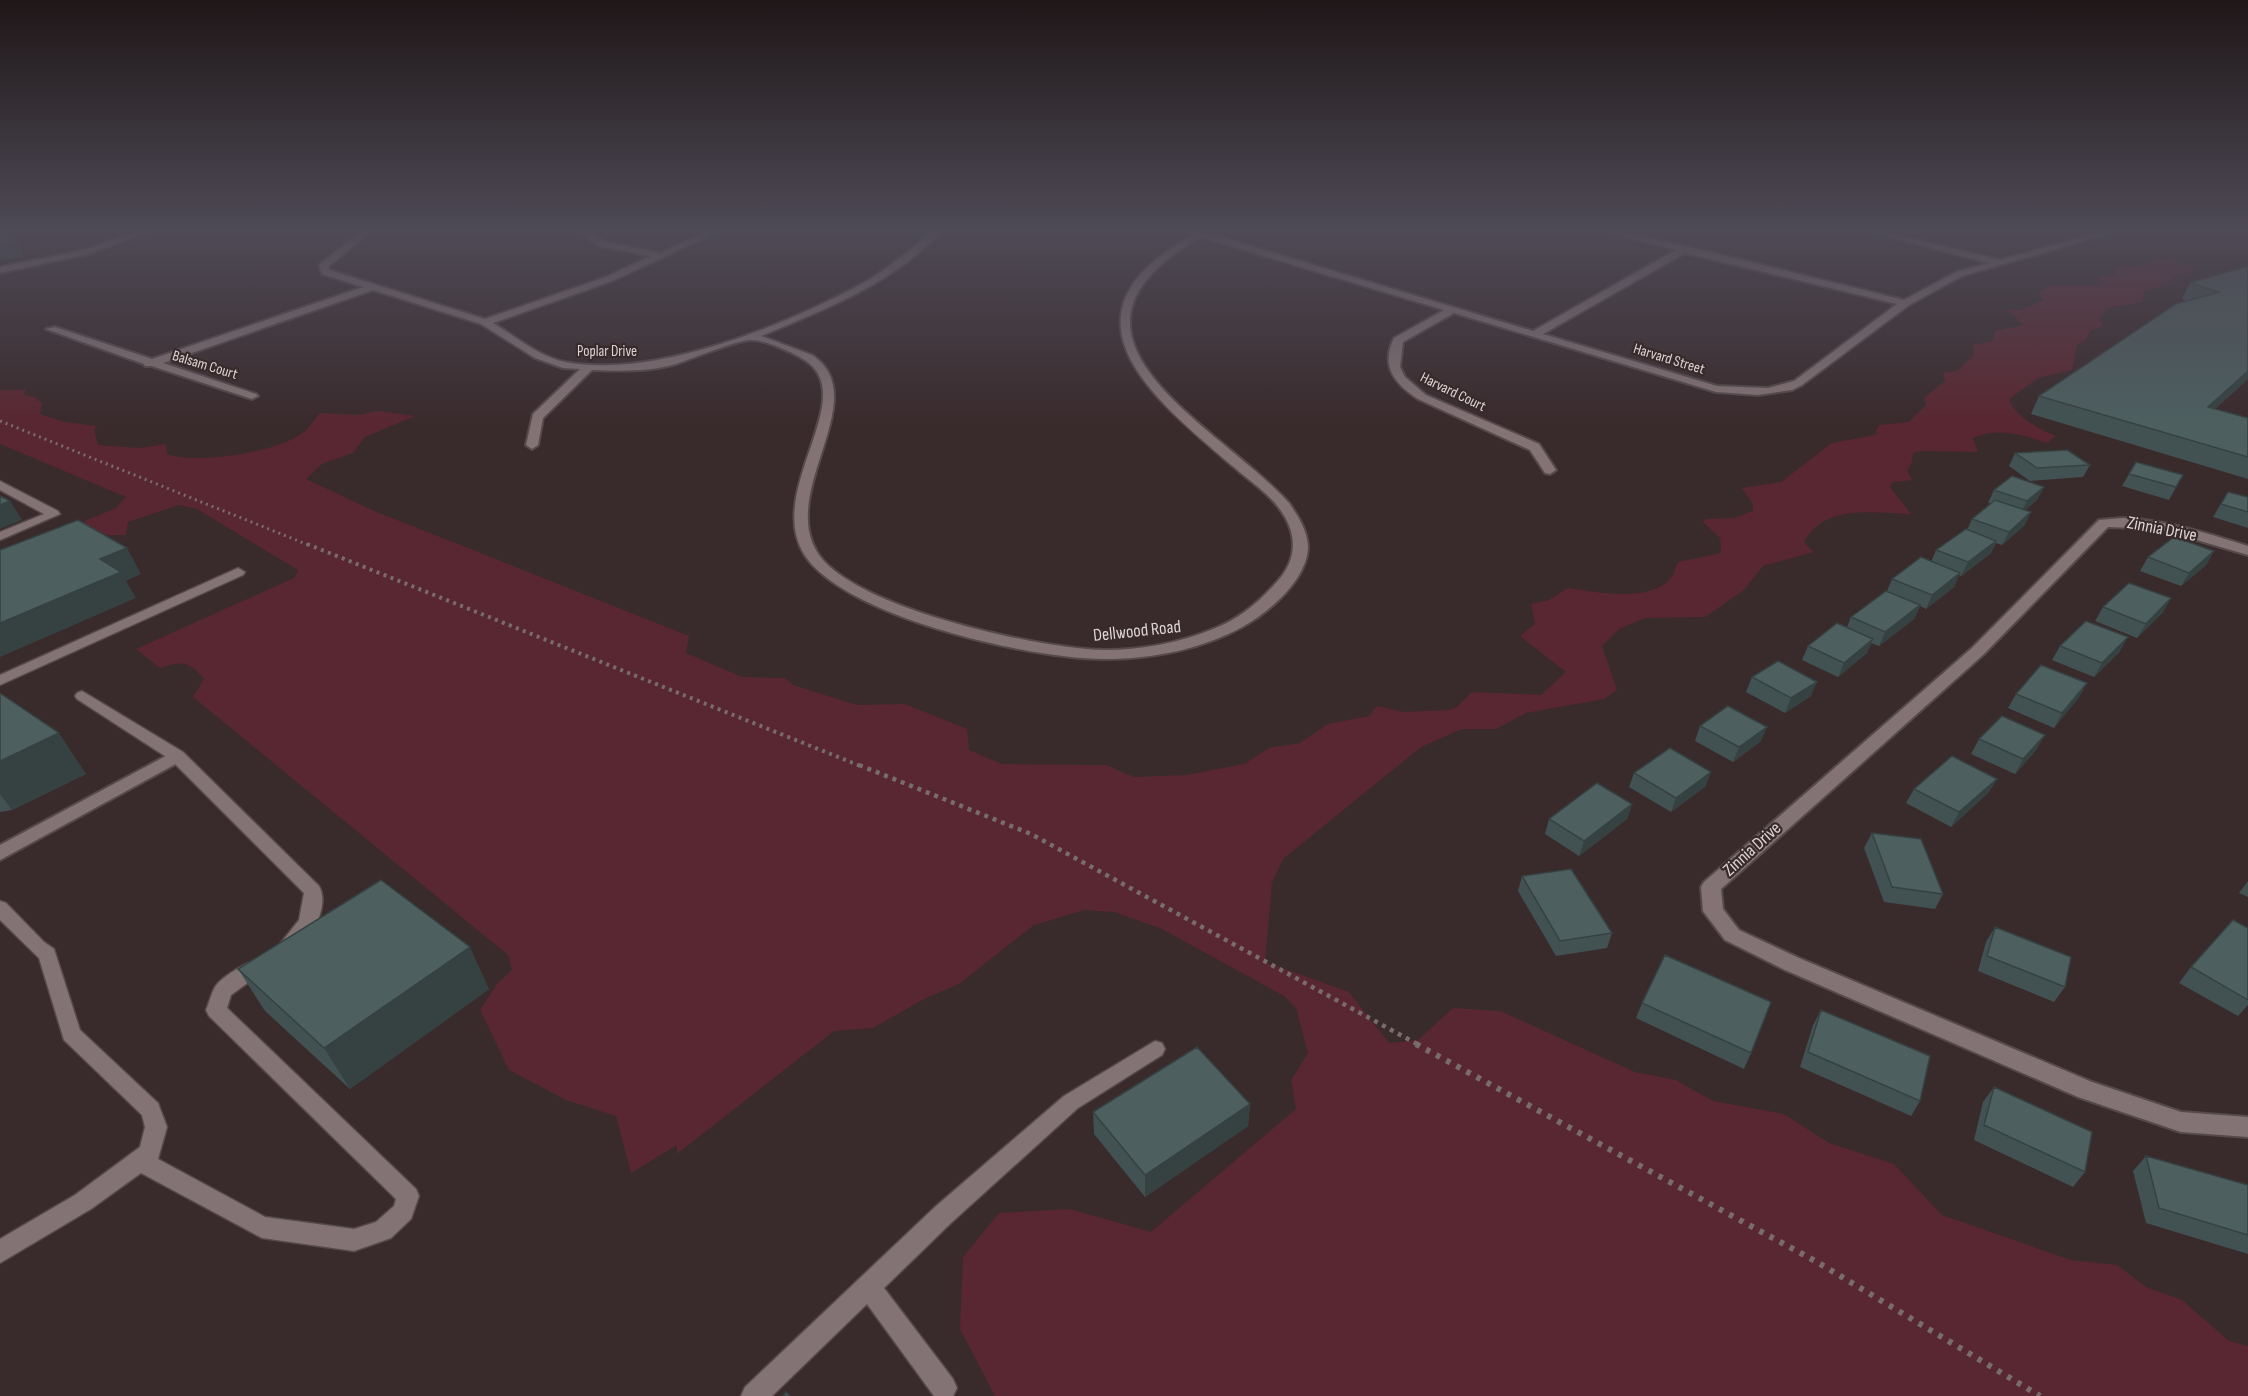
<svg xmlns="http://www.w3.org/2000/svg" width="2248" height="1396" viewBox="0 0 2248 1396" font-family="'Sofia Sans Condensed',sans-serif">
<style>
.green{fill:#592731}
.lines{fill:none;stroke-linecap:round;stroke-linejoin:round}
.service-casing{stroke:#55494b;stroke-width:3}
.minor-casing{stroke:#55494b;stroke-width:4}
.tertiary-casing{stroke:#55494b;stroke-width:4}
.path-far3{stroke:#786c6d;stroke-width:3;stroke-dasharray:2 4;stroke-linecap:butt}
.path-far2{stroke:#786c6d;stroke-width:4;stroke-dasharray:3 4.5;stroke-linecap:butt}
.path-far1{stroke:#786c6d;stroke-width:4.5;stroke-dasharray:4 5;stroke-linecap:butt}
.path{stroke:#786c6d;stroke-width:6;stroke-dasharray:4.5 7;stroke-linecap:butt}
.service{fill:#847375;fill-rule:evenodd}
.minor{fill:#847375;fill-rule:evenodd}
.tertiary{fill:#847375;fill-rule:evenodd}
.wall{fill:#425252}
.shaded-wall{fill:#364242}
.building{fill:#4d5f5f;stroke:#364242;stroke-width:1.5}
.labels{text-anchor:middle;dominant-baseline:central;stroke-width:4.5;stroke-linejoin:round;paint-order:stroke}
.far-street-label{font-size:15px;fill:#ded5d6;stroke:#392a2c}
.street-label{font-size:18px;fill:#ded5d6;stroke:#392a2c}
</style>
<rect width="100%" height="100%" fill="#392a2c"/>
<path class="green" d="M2158,259L2198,267L2191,272L2178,274L2166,285L2144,291L2142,302L2108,308L2099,319L2103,326L2090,331L2086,340L2077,345L2072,370L2038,378L2009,399C2015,417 2039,429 2056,436L2047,443C2024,435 1996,427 1973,438L1978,452L1923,451L1913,453L1912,462L1907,470L1912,480L1893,482L1890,487L1911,514C1874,513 1824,504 1804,542L1813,552L1763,566L1744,590L1705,617L1645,618L1619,629L1602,646L1617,690L1604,699L1526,713L1496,729H1462L1421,747L1283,859L1272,883L1265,962L1349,992L1389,1043L1418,1040L1453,1008L1500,1011L1635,1072L1676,1080L1713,1101L1784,1114L1829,1143L1894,1164L1942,1215L2071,1260L2117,1265L2146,1287L2182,1300L2229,1341L2248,1346V1396H995L960,1329L963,1257L999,1213L1070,1209L1151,1232L1296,1109L1291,1080L1308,1053L1296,1008L1284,996L1162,929L1114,912L1084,910L1034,925L959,984L924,999L873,1028L834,1031L677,1154V1145L631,1173L616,1116L566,1100L509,1070L480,1010L497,984L512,970L508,955L193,697L204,679C189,660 181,661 160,668L136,649L294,578L298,570L197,509L179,505L128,522L126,535H97L0,556L116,508L126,497L0,444V390H26L24,395L34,397L42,403L40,414L65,422L97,426L94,430L98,445L140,448L166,444L167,454C195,465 282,452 305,431C310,426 315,419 320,413L357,415L378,411L415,416L365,437L353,453L322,464L306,479L372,510L689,636L686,653L742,677L785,678L793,685L857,705L905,704L967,729L969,750L1002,764L1106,765L1134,777L1186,775L1244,764L1269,748L1300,743L1328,724L1369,716L1377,706L1403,712L1450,710L1457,707L1472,692L1541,695L1566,672L1520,636L1535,624L1531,604L1549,600L1568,588C1595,592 1649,603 1670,579C1674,575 1675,567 1678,562L1721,553L1720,538L1703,522L1706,519L1735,518L1753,511V504L1742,488L1781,482L1832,443L1875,435L1879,425L1909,422L1926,405L1924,398L1945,381L1943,373L1957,371L1975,354L1972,345L1993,341L1995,331L2024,325L2007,310L2026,308L2044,300L2038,292L2050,286H2099L2102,282L2097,278L2117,274L2115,267C2130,267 2145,268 2158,259Z"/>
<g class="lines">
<defs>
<path id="service" d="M0,481L58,511L60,514L0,540V532L44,514L0,490Z
M238,568L245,572L243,575L0,685V675Z
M82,691L183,752L319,886C331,907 309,945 289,951L282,949L280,944L299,920L304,893L171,760L77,699L75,696L77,693Z
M0,901L6,903L44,942L54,949L80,1030L158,1103L167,1127L158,1159L265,1217L354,1229L376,1222L394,1206L396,1199L209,1016L206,1010C209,1003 211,994 215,987C221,977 252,957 264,961L267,966L264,971L231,995L227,1008L416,1189L419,1196L411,1219L391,1238L354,1251L262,1238L141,1173L91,1209L0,1263V1239L75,1195L140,1147L145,1127L142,1115L64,1040L39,958L0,920Z
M1155,1041L1162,1043L1165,1049L1162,1055L1078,1108L951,1223L884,1288L953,1379L957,1388L953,1396H934L867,1304L772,1396H741L745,1387L935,1207L1064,1096Z"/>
<path id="minor" d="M363,230H373L329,266V270L485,319L606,277L651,256L599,246L576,230H587L605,242L660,253L710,230H722L612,281L493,323C515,336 539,357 565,362C654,379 782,326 860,285C887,270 910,250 933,230H943C894,283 826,309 761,336L812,355C875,397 779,489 817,552C851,608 1041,649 1104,650C1141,650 1179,643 1213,629C1237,620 1257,604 1274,585C1294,565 1299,542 1285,517C1273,496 1252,483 1235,468C1152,397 1048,315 1193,235L1186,230H1197L1533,331L1676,250L1598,230H1614L1685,246L1904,300L1956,272L1989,263L1861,230H1877L2000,260L2107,230H2122L1962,276L1909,305L1802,385L1792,390L1758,395L1716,392L1454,313L1403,342L1400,367L1405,377L1426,395L1539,444L1556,470L1550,474L1545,473L1530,450L1418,399C1395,384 1380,366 1394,338L1444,310L1201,237C1027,336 1219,425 1289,503C1298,516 1307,530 1308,546C1308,579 1269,612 1244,626C1203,649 1153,659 1106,659C1035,660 843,617 804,554C766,492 855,403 810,364C800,355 765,340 752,340C740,339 691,359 676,364C649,372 620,371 592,370L543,418L538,445L532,449L526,445L533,414L580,369L563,368L535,358L481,324L373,290L163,363L256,394L258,396L252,399L152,366H145L144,364L46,329L55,327L152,359L363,287L322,274L319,265ZM1685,253L1897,304L1794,381L1768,388L1717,386L1543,334Z
M2123,518C2166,520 2207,533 2248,546V555L2159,529L2108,527L1984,654L1721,889L1723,909L1739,930L1799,958L2092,1082L2181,1112L2248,1117V1137L2181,1132L2078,1097L1785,970L1725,940L1703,911L1701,887L1704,882L1972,648L2099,520Z
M177,750L186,756L183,760L0,860V845Z"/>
<path id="tertiary" d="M142,230H156L88,254L0,273V267L83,250Z"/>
</defs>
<use href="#service" class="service-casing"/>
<use href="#minor" class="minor-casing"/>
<use href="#tertiary" class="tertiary-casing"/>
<path class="path-far3" d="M0,421L311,546"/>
<path class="path-far2" d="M307,544L863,767"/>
<path class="path-far1" d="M859,765L1031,834L1419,1045"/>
<path class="path" d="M1416,1044L1817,1262L2040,1396"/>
<use href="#service" class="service"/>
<use href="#minor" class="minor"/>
<use href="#tertiary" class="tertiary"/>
</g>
<path class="wall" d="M2248,266V379L2215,409L2248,418V479L2031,414L2039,396L2188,301L2182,299L2190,283Z
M2015,453L2090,465L2083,477L2030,481L2009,466Z
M2129,474L2183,475L2169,500L2122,486Z
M2044,487L2037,500L2025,510V525L2002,545L1996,543L1990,554L1961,576L1959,575L1954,587L1926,609L1920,606L1914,619L1879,646L1871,643L1867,653L1838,677L1802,660L1808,646L1847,627L1851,617L1887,591L1892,579L1931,562L1936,550L1967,530L1972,519L1991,503H1988L1994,490Z
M2228,492L2248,497V528L2213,517Z
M2214,551L2206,565L2181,586L2140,571L2148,557Z
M2171,598L2163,612L2137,638L2095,621L2103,607Z
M2060,646L2120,651L2094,677L2052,660Z
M1752,677L1811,696L1785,713L1746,692Z
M2087,683L2079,697L2054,728L2008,708L2016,694Z
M0,693L86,774L12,810L0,812Z
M1700,726L1761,741L1733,762L1695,741Z
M1979,739L2037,749L2015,774L1971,754Z
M1634,773L1706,786L1671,812L1629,787Z
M1997,779L1988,793L1951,827L1906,803L1914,789Z
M1632,804L1627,819L1579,856L1545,834L1549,819Z
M1872,833L1943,894L1935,909L1884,902L1864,848Z
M1522,876L1612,933L1607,948L1556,956L1518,891Z
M2248,881V897L2239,893Z
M1995,927L2065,987L2054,1002L1978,971L1986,942Z
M2248,928V1005L2238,1016L2179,983L2191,967Z
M238,969L489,989L350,1089L265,1011Z
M1642,1003L1751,1053L1744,1069L1636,1018Z
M1821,1010L1920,1101L1911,1116L1800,1067L1813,1025Z
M1994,1087L2085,1172L2073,1187L1974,1140L1983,1102Z
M1250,1104L1248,1126L1145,1197L1094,1134L1093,1112Z
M2146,1156L2248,1185V1254L2146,1223L2133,1171Z"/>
<path class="shaded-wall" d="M12,230H15L23,257L0,261V245Z
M2248,371V379L2198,424L2208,407Z
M2044,487L2037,500L2020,514L2027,501Z
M10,501L22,520L0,529V505Z
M2031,512L2025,525L2002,545L2009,532Z
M1996,541L1990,554L1961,576L1968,562Z
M127,548L141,574L126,581L136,598L0,657V623L100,559Z
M2214,551L2206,565L2181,586L2189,573Z
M1960,573L1954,587L1926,609L1932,595Z
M2171,598L2163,612L2137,638L2146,624Z
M1920,605L1914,619L1879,646L1885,632Z
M2128,637L2120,651L2094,677L2102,663Z
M1873,639L1867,653L1838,677L1844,663Z
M1817,682L1811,696L1785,713L1791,698Z
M2087,683L2079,697L2054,728L2062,713Z
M1767,727L1761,741L1733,762L1739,747Z
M59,733L86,774L12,810L0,794V761Z
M2045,735L2037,749L2015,774L2023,759Z
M1711,772L1706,786L1671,812L1676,798Z
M1997,779L1988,793L1951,827L1959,812Z
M1632,804L1627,819L1579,856L1584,841Z
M470,947L489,989L350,1089L324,1048Z
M1250,1104L1248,1126L1145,1197V1175Z"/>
<path class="building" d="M0,230H12L15,242L0,245Z
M2248,266V371L2208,407L2248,418V457L2039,396L2176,304L2219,292L2190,283Z
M2067,450L2090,465L2037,468L2015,453Z
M2136,462L2183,475L2176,487L2129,474Z
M2012,476L2044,487L2027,501L1994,490Z
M2228,492L2248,497V512L2221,504Z
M0,496L10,501L0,505Z
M1995,500L2031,512L2009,532L1972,519Z
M78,520L127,548L100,559L121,572L0,623V550Z
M1966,529L1996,541L1968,562L1936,550Z
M2174,537L2214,551L2189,573L2148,557Z
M1921,557L1960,573L1932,595L1892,579Z
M2129,583L2171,598L2146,624L2103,607Z
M1886,591L1920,605L1885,632L1851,617Z
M2086,621L2128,637L2102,663L2060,646Z
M1837,623L1873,639L1844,663L1808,646Z
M1778,661L1817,682L1791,698L1752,677Z
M2041,665L2087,683L2062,713L2016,694Z
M0,693L59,733L0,761Z
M1728,706L1767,727L1739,747L1700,726Z
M2002,716L2045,735L2023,759L1979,739Z
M1670,748L1711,772L1676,798L1634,773Z
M1952,756L1997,779L1959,812L1914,789Z
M1597,783L1632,804L1584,841L1549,819Z
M1872,833L1921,839L1943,894L1892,887Z
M1571,869L1612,933L1560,941L1522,876Z
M381,880L470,947L324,1048L238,969Z
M2233,920L2248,928V1000L2191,967Z
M1995,927L2071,957L2065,987L1987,956Z
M1665,955L1771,1002L1751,1053L1642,1003Z
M1821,1010L1930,1056L1920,1101L1808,1052Z
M1197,1047L1250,1104L1145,1175L1093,1112Z
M1994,1087L2092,1132L2085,1172L1984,1125Z
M2146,1156L2248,1185V1235L2159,1208Z
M786,1392L790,1396H783Z"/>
<linearGradient id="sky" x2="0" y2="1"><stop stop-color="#1f1718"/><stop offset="0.54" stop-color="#4e4a56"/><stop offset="1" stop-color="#4e4a56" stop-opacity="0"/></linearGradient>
<rect width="2248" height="426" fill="url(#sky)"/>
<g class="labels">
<g class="far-street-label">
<text x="607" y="351">Poplar Drive</text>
<text transform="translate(1669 359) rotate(17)">Harvard Street</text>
<text transform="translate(205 365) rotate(17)">Balsam Court</text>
<text transform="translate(1453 392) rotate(26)">Harvard Court</text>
</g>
<g class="street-label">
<text transform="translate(2162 529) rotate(11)">Zinnia Drive</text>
<text transform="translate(1137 631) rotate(-6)">Dellwood Road</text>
<text transform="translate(1752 849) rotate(-42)">Zinnia Drive</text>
</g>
</g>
</svg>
